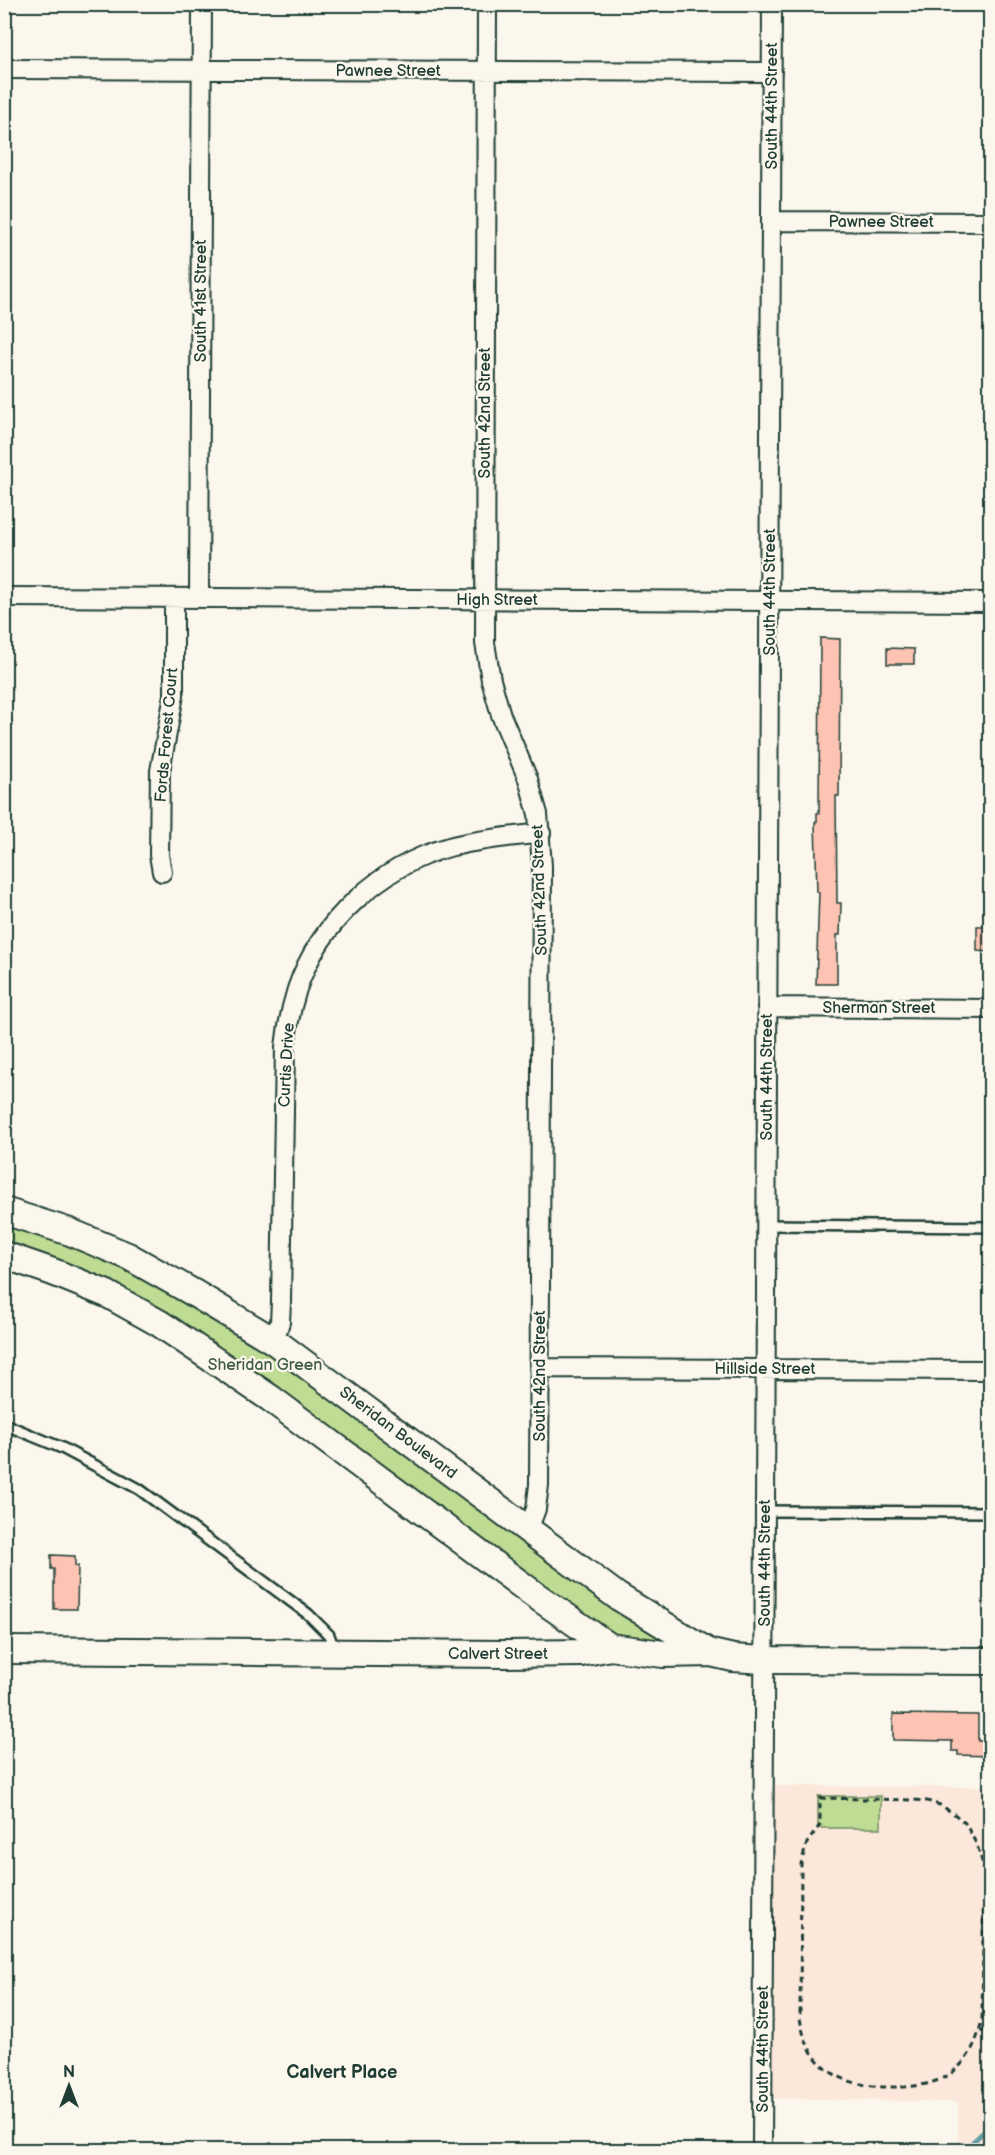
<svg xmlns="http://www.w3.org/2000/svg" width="995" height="2155" viewBox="0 0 995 2155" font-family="'Balsamiq Sans',sans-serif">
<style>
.built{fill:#fce7db}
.green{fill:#bfdc94;stroke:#6f8c64;stroke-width:1.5}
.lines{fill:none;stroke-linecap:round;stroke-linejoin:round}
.stream{stroke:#639ea5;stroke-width:5}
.building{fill:#fdc3b3;stroke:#1f3d34;stroke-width:1.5}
.lane-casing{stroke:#1f3d34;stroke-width:14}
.street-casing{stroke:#1f3d34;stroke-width:22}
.secondary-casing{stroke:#1f3d34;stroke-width:30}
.path{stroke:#1f3d34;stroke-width:3;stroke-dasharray:6 4.5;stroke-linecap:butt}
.lane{stroke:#fbf7ec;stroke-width:9}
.street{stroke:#fbf7ec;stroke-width:18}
.secondary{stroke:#fbf7ec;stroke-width:26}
.labels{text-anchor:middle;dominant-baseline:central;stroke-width:4.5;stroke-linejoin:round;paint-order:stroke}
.street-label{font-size:16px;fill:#1f3d34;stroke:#fbf7ec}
.park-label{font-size:16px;fill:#3f5d47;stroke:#fbf7ec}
.neighbourhood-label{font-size:18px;font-weight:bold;fill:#1f3d34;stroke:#fbf7ec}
</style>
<rect width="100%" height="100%" fill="#fbf7ec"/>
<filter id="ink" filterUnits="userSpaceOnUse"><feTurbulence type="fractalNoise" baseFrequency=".0167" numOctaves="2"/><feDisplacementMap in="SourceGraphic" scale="12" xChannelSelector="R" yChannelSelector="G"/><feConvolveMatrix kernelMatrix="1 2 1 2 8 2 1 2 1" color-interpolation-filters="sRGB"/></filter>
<g filter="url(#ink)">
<path class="built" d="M764,1786L990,1787V2150H958V2102L762,2098Z"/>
<path class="green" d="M5,1211L128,1256L711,1653L633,1650L216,1361L5,1255Z
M818,1796H881V1828H818Z"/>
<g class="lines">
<path class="stream" d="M964,2150L990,2126"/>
</g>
<path class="building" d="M820,638L840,639L839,796H836L837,903H841L840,935H837V984H816L819,892H817L815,822H817V813H819Z
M887,648L914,649V664H887Z
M977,926H990V952L977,951Z
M51,1555L75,1556V1566H78L77,1609H54V1569H51Z
M893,1714L978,1715V1741H990V1756L958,1755V1751H952V1741L893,1740Z"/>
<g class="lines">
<defs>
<path id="lane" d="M766,1225L990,1227
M4,1424L62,1448L139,1489L308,1614L329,1635L335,1652
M765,1511L990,1512"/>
<path id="street" d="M487,4L485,643L491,680L501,715L528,779L538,814L542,866L539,1485L536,1509L528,1530
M4,69L772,72
M771,221L990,222
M4,597L990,602
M199,598L202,4
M162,872L159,855L160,771L174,695V598
M767,1007L990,1009
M274,1341L280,1322L281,1302L285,1047C287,1028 291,1008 297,989C320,921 381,866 449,847C479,839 510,837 541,833
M539,1368L990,1370
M762,2150L772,4"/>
<path id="secondary" d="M4,1211L70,1232L128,1256L192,1292L274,1341L617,1596L710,1653
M4,1255L53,1272L107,1294L159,1323L270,1398L535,1595L610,1647
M4,1650L507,1654L581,1653L610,1647L663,1654L711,1653L733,1658L764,1660L990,1661"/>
</defs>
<use href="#lane" class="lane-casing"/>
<use href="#street" class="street-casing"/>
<use href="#secondary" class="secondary-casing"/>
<path class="path" d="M820,1798L914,1800L927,1801L940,1805L953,1813L965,1823L977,1845L984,1868L982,2019C978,2040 969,2061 950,2074C935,2084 915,2087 897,2087C847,2088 807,2072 800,2017L801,1864L807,1843L820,1825Z
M980,2031H990"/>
<use href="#lane" class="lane"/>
<use href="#street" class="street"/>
<use href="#secondary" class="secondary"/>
</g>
</g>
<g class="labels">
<g class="street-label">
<text x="388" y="71">Pawnee Street</text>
<text transform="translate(772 106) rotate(-90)">South 44th Street</text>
<text x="881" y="222">Pawnee Street</text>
<text transform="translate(201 301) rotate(-90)">South 41st Street</text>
<text transform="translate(485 413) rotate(-90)">South 42nd Street</text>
<text transform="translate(770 592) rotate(-90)">South 44th Street</text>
<text x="497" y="600">High Street</text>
<text transform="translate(167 735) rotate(-85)">Fords Forest Court</text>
<text transform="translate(540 890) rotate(-92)">South 42nd Street</text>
<text x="879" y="1008">Sherman Street</text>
<text transform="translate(287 1065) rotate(-87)">Curtis Drive</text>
<text transform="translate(767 1077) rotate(-90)">South 44th Street</text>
<text x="765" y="1369">Hillside Street</text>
<text transform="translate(540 1376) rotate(-90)">South 42nd Street</text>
<text transform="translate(398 1433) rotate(37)">Sheridan Boulevard</text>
<text transform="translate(765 1563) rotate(-90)">South 44th Street</text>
<text x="498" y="1654">Calvert Street</text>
<text transform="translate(763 2049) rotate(-90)">South 44th Street</text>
</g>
<g class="park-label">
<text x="265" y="1365">Sheridan Green</text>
</g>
<g class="neighbourhood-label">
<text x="342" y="2072">Calvert Place</text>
</g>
</g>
<rect width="995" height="2155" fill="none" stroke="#fbf7ec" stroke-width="24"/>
<rect x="12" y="12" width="971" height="2131" fill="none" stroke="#1f3d34" stroke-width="2" filter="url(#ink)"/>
<g transform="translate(69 2086)" stroke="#fbf7ec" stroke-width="4.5" paint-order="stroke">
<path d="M0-4.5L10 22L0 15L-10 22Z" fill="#1f3d34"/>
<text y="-9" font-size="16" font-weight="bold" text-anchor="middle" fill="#1f3d34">N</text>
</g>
</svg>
